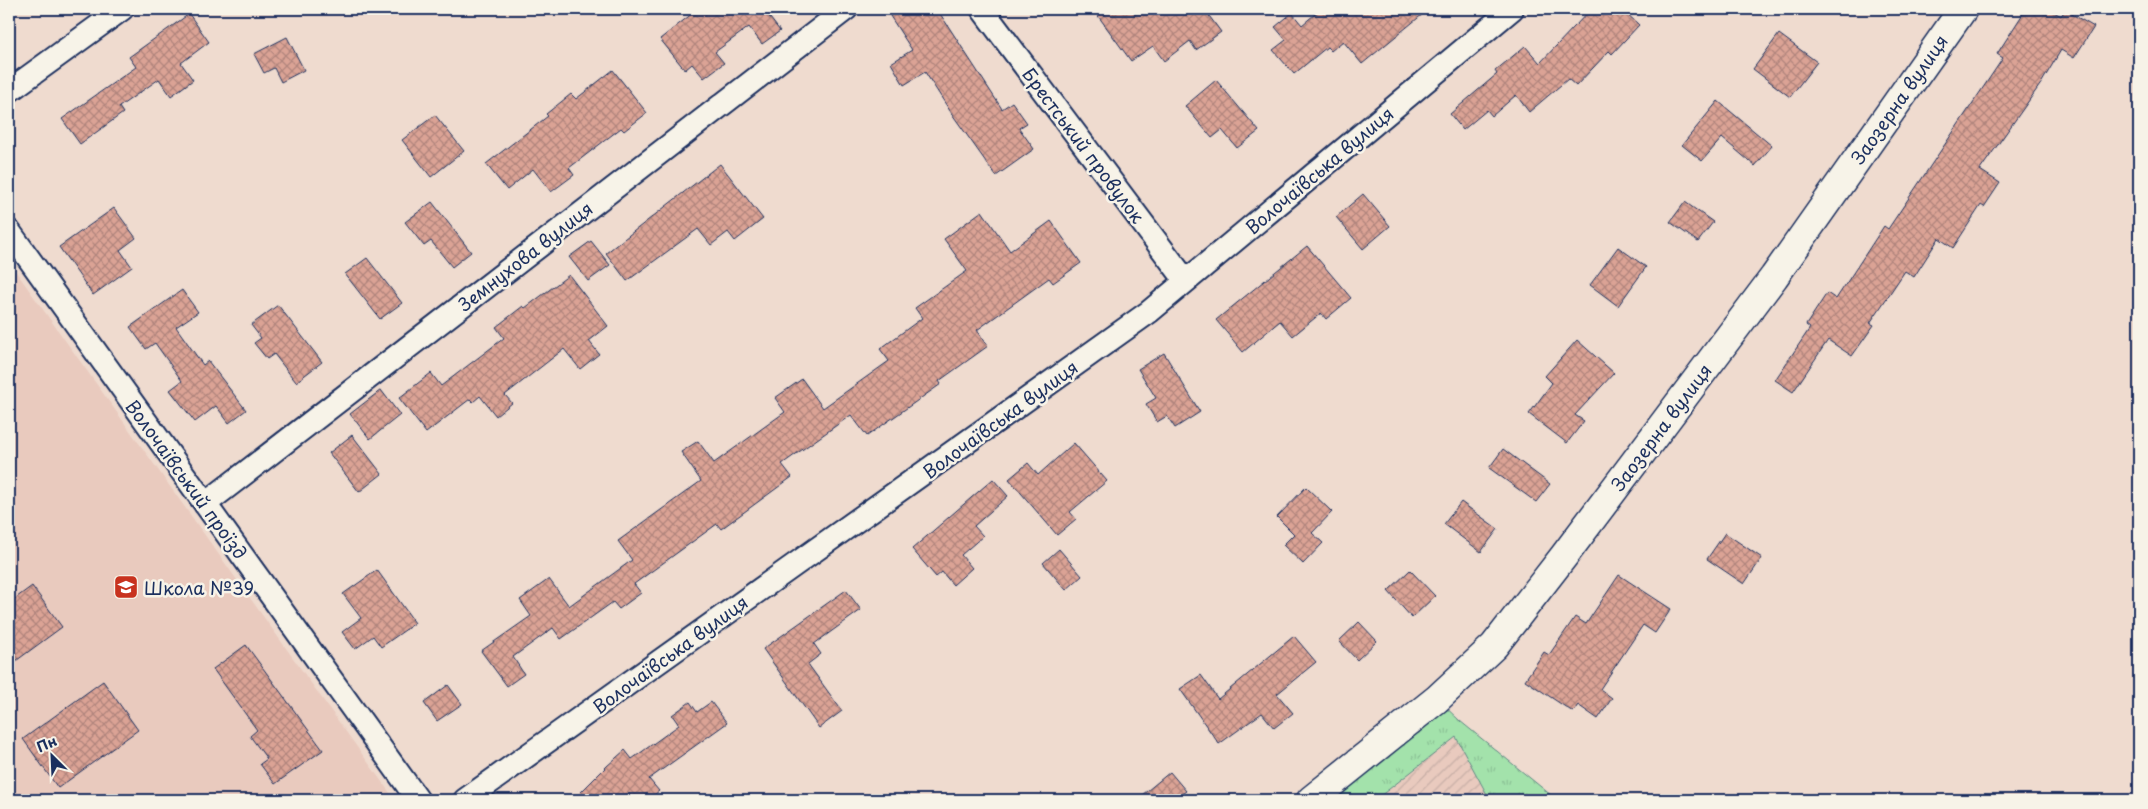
<svg xmlns="http://www.w3.org/2000/svg" width="2148" height="809" viewBox="0 0 2148 809" font-family="'Playpen Sans',sans-serif">
<style>
.built{fill:#e9cabe}
.industrial{fill:url(#industrial-furrows)}
.grass{fill:url(#grass-tufts);stroke:#5f8884}
.building{fill:url(#building-cross-hatch);stroke:#1b2f5e}
.lines{fill:none;stroke-linecap:round;stroke-linejoin:round}
.minor-casing{stroke:#1b2f5e;stroke-width:26}
.tertiary-casing{stroke:#1b2f5e;stroke-width:31}
.minor{stroke:#f7f3e8;stroke-width:22}
.tertiary{stroke:#f7f3e8;stroke-width:28}
.labels{text-anchor:middle;dominant-baseline:central;stroke-width:5;stroke-linejoin:round;paint-order:stroke}
.street-label{font-size:18px;fill:#1b2f5e;stroke:#f7f3e8}
.poi-label{font-size:18px;fill:#1b2f5e;stroke:#f7f3e8;text-anchor:start}
</style>
<defs>
<pattern id="industrial-furrows" width="10" height="10" patternUnits="userSpaceOnUse" patternTransform="scale(1.25)"><rect width="10" height="10" fill="#e9cabe"/><path d="M-1 1l2-2M0 10L10 0M9 11l2-2" fill="none" stroke="#c7aea6"/></pattern>
<pattern id="grass-tufts" width="24" height="20" patternUnits="userSpaceOnUse" patternTransform="scale(1.25)"><rect width="24" height="20" fill="#a3e2ab"/><path d="M3 7l-1-3M5 7V3M7 7l1-3M15 17l-1-3M17 17v-4M19 17l1-3" fill="none" stroke="#8cc296"/></pattern>
<pattern id="building-cross-hatch" width="8" height="8" patternUnits="userSpaceOnUse" patternTransform="scale(1.25)"><rect width="8" height="8" fill="#dba395"/><path d="M0 0l8 8M0 8l8-8" fill="none" stroke="#b1857d"/></pattern>
</defs>
<rect width="100%" height="100%" fill="#efdbcf"/>
<filter id="ink" filterUnits="userSpaceOnUse"><feTurbulence type="fractalNoise" baseFrequency=".02" numOctaves="2"/><feDisplacementMap in="SourceGraphic" scale="10" xChannelSelector="R" yChannelSelector="G"/><feConvolveMatrix kernelMatrix="1 2 1 2 8 2 1 2 1" color-interpolation-filters="sRGB"/></filter>
<g filter="url(#ink)">
<path class="built" d="M9,262L62,336L395,800H9Z"/>
<path class="industrial" d="M1456,737L1490,800H1375Z"/>
<path class="grass" d="M1437,699L1460,721L1557,800H1490L1456,737L1375,800H1311Z"/>
<path class="building" d="M698,9H774L767,14L780,31L762,44L749,27L715,52L724,63L704,78L692,64L685,70L660,39Z
M901,9H937L1002,109L1012,102L1027,123L1019,128L1034,149L996,176L952,114L925,72L904,85L891,63L912,50L890,16Z
M1093,9H1204L1221,32L1196,50L1190,41L1164,61L1153,46L1131,61Z
M1321,9H1429L1362,64L1343,41L1331,51L1327,47L1294,74L1273,50L1286,40L1275,27L1292,13L1302,25Z
M1591,9H1622L1639,25L1612,54L1609,51L1576,86L1568,79L1529,112L1516,95L1492,116L1487,110L1463,130L1450,114L1497,74L1495,71L1525,46L1540,63Z
M2026,9H2049L2061,16L2065,10L2094,27L2074,58L2061,50L2042,82L1980,170L2000,183L1984,207L1981,205L1953,248L1939,238L1914,277L1905,271L1870,323L1874,325L1852,356L1828,340L1793,392L1775,380L1810,328L1806,325L1827,293L1836,299L1884,226L1888,229L2003,58L1997,54Z
M189,14L209,42L181,63L193,80L171,96L159,79L119,107L123,113L80,144L62,119L136,67L129,57Z
M1779,34L1817,62L1790,97L1753,69Z
M287,37L304,70L281,82L274,68L264,73L254,54Z
M613,70L647,113L624,131L621,128L569,168L574,175L551,192L533,169L507,190L486,164L548,116L546,114L571,94L576,99Z
M1216,80L1259,131L1237,148L1222,130L1212,138L1185,106Z
M1718,101L1772,146L1755,166L1722,138L1702,161L1682,145Z
M435,115L464,151L431,177L402,140Z
M720,164L763,219L735,241L728,232L711,245L698,229L627,281L606,253Z
M1363,194L1390,226L1363,249L1336,217Z
M432,202L471,252L452,267L431,241L424,246L405,222Z
M1685,202L1713,222L1698,242L1670,222Z
M114,208L136,238L120,250L132,267L93,295L59,247Z
M982,211L1010,251L1051,221L1081,263L1053,283L1049,278L977,330L988,346L939,381L941,384L867,436L851,415L782,464L792,477L721,529L717,524L634,584L641,593L619,609L613,602L561,639L553,628L513,657L524,674L507,686L481,651L531,616L520,600L549,579L569,606L632,560L618,541L701,481L681,452L698,441L714,463L785,412L775,398L802,379L823,408L889,361L880,349L922,318L915,308L967,271L944,239Z
M591,241L610,265L588,281L569,257Z
M1307,246L1351,298L1326,319L1321,313L1293,336L1280,321L1243,352L1216,320Z
M1618,247L1646,267L1618,306L1590,285Z
M367,258L402,303L380,319L345,274Z
M569,275L608,326L589,341L599,354L580,369L564,349L505,395L512,403L496,416L480,396L473,402L470,399L426,433L399,398L431,373L441,386L504,338L496,327L523,306L525,308Z
M182,290L198,312L176,327L203,365L208,361L246,410L229,423L216,406L195,422L170,390L182,381L155,343L146,349L130,327Z
M278,305L322,362L296,382L274,354L267,359L254,343L261,338L251,325Z
M1577,340L1614,373L1575,415L1584,421L1567,443L1529,414L1552,383L1545,376Z
M1164,353L1200,412L1175,428L1167,416L1157,422L1146,404L1156,398L1138,369Z
M381,390L400,415L370,439L350,414Z
M352,435L382,474L359,492L329,453Z
M1074,443L1107,481L1070,512L1076,519L1057,535L1009,479L1028,463L1038,475Z
M1503,449L1550,484L1536,502L1489,468Z
M993,479L1008,496L974,526L983,536L961,555L972,568L953,585L942,572L936,577L912,549Z
M1306,487L1332,512L1312,533L1323,543L1303,564L1283,545L1294,534L1277,517Z
M1461,502L1498,529L1481,552L1444,524Z
M1725,533L1762,558L1744,584L1707,559Z
M1059,549L1082,576L1066,590L1043,563Z
M377,570L415,623L381,647L373,636L355,649L342,632L361,618L343,594Z
M1410,570L1435,596L1412,618L1388,591Z
M1619,575L1671,609L1655,633L1643,625L1600,689L1612,698L1598,719L1578,705L1573,712L1525,680L1544,652L1549,655L1575,617L1586,624Z
M32,586L62,627L9,666V603Z
M846,590L861,610L814,644L821,654L808,664L842,711L819,728L763,649Z
M1359,622L1377,641L1357,660L1339,641Z
M1294,636L1316,662L1277,694L1293,713L1274,728L1262,713L1219,744L1180,689L1201,675L1218,699Z
M246,645L323,750L275,784L260,764L267,759L250,736L257,730L213,669Z
M103,681L138,730L58,788L23,739Z
M448,685L462,704L437,721L424,703Z
M690,702L697,712L711,702L727,723L649,779L659,791L648,800H573L607,766L625,750L632,759L679,725L672,715Z
M1170,772L1186,791L1174,800H1136Z"/>
<g class="lines">
<defs>
<path id="minor" d="M982,9L1186,281
M9,91L122,9
M9,231L418,800
M205,504L846,9
M465,800L1149,312L1512,9"/>
<path id="tertiary" d="M1311,800L1437,699L1494,646L1564,556L1774,277L1963,9"/>
</defs>
<use href="#minor" class="minor-casing"/>
<use href="#tertiary" class="tertiary-casing"/>
<use href="#minor" class="minor"/>
<use href="#tertiary" class="tertiary"/>
</g>
</g>
<defs>
<symbol id="school-square" viewBox="-11 -11 22 22"><rect x="-9" y="-9" width="18" height="18" rx="4" fill="#c8321e" stroke="#f7f3e8"/><path d="M0-5L7-2L0 1L-7-2ZM-4 1L0 2.5L4 1V4Q0 6-4 4Z" fill="#fff"/></symbol>
</defs>
<g fill-rule="evenodd">
<use href="#school-square" x="112" y="573" width="28" height="28"/>
</g>
<g class="labels">
<g class="street-label">
<text transform="translate(1899 99) rotate(-55)">Заозерна вулиця</text>
<text transform="translate(1084 145) rotate(53)">Брестський провулок</text>
<text transform="translate(1319 170) rotate(-40)">Волочаївська вулиця</text>
<text transform="translate(525 256) rotate(-38)">Земнухова вулиця</text>
<text transform="translate(1000 419) rotate(-36)">Волочаївська вулиця</text>
<text transform="translate(1661 427) rotate(-53)">Заозерна вулиця</text>
<text transform="translate(187 479) rotate(54)">Волочаївський проїзд</text>
<text transform="translate(670 654) rotate(-36)">Волочаївська вулиця</text>
</g>
<g class="poi-label">
<text x="144" y="587">Школа №39</text>
</g>
</g>
<rect width="2148" height="809" fill="none" stroke="#f7f3e8" stroke-width="30"/>
<rect x="15" y="15" width="2118" height="779" fill="none" stroke="#1b2f5e" stroke-width="2" filter="url(#ink)"/>
<g transform="translate(52 756) rotate(336)" stroke="#f7f3e8" stroke-width="4" paint-order="stroke">
<path d="M0-4L9 19L0 12L-9 19Z" fill="#1b2f5e"/>
<text y="-8" font-size="14" font-weight="bold" text-anchor="middle" fill="#1b2f5e">Пн</text>
</g>
</svg>
